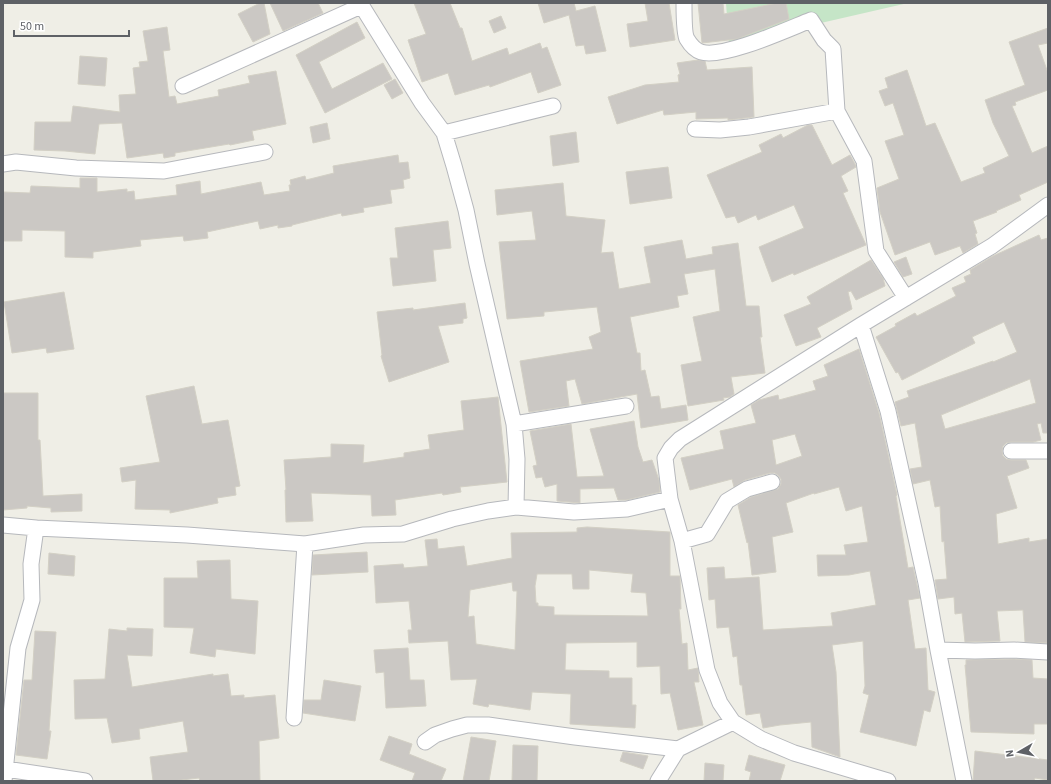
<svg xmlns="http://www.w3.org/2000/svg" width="1051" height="784" viewBox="0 0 1051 784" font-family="'Source Sans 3',sans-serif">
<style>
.green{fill:#c5e5c7}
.building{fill:#cbc8c4;stroke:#d3d0c5;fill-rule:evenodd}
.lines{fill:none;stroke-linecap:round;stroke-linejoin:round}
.street-casing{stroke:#b6b8bc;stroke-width:17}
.street{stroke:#fff;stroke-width:15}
</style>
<rect width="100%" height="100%" fill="#efeee6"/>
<path class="green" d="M726,3H908L729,44Z"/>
<path class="building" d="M260,3H264L270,34L253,42L238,14Z
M270,3H318L323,13L283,31Z
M414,3H450L460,28H462L472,61L507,48L509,55L540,43L542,49L547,47L561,85L538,93L531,72L490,87L489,85L455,95L448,73L422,82L408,40L426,34Z
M538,3H574L576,11L595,6L606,51L586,54L584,45L576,46L569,15L544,23Z
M645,3H669L675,40L630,47L627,24L648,21Z
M698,3H723L724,14L777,3H786L789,19L737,39L702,43Z
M501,16L506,28L494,33L489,21Z
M357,22L365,38L319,62L332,89L383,63L392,79L325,113L296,55Z
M167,27L170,50L163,51L169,97L175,96L177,104L219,96L218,90L250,83L248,76L276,71L286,124L252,131L254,140L230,145L229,144L175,153V156L164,158L163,153L127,158L122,123L99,124L95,154L65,151L34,150L35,122H71L73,106L120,112L119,95L136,94L133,68L140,67L139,62L148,61L143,31Z
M1048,28V43L1038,45L1048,73V90L1015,102L1016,105L1012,106L1032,153L1048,146V182L1019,195L1021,200L996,211L997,212L973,221L977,233L975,234L978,244L963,253L960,246L935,255L930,242L895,255L880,212L877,188L899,179L885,141L904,135L893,103L885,106L879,91L888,88L885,78L907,70L926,126L935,123L961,182L985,173L983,168L1009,156L993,123L985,100L1025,85L1009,42Z
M80,56L107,58L105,86L78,84Z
M698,60L705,61L707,70L752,67L754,117L728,120V118L696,119V112L664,115L663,110L617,124L608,97L645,85L679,82L678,75L680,74L677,63Z
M395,79L403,93L392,99L384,85Z
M327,123L330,139L313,143L310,127Z
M808,125H812L832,165L850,155L855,164L856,167L841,176L848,191L843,193L866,245L794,275L793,273L772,282L759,247L804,228L794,205L758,220L756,215L738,223L735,216L726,218L707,175L762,152L759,145L781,134L783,138Z
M576,132L579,162L553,166L550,136Z
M398,155L399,163L408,162L410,178L403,180L404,188L390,190L392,203L363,208L364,212L342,216L341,213L292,225V226L278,228V225L260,229L258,221L207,232L208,238L184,241L183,236L140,240L141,246L93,252V258L65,257V231L22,230V241H3V192L30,193L31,186L80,188V178H97V192L127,189V192L134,191L135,200L177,195L176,185L200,181L201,194L261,182L264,195L290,191L289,185H291L290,180L305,176L306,180L334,173L333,166Z
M668,167L672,198L630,204L626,172Z
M563,183L566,216L605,220L601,253L613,252L619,289L651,283L644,247L682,240L686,259L713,254L712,247L738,243L746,306H759L762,337H760L765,373L731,377L734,394L730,397L723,398L724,400L688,406L681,365L702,361L693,317L720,311L715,269L684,274L688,294L677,296L679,307L630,317L637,353H640L641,371L645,370L651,397L659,396L661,409L686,405L688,420L641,428L637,394L582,404L575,379L566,381L569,406L529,412L520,361L593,349L589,337L601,332L597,307L544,312V316L507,319L499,242L536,240L532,211L497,215L495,190Z
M448,221L451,248L433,250L436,281L393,286L390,258H398L395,228Z
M1039,235L1041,240L1048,238V433H1043L1041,423L1037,424L1041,440L1033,442H1011L1006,443L1003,446L1002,451L1003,456L1006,459L1011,460H1026L1029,468L1007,476L1017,508L996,514L998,544L1029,538V542L1048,539V643L1025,642L1023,610L997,611L1000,641L965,642L962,613L955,614L954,597L938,599L935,580L947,579L944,541L942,542L940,506L935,507L930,480L913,484L910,469L922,467L915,423L901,426L895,402L909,397L907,391L993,361V362L1017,352L1004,322L972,337L975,343L902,380L898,372L896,373L876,337L896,326L895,324L915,313L917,316L956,296L952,288L966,282L964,277L971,274L970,270L993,256ZM1030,379L1036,403L945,429L941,415Z
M906,257L912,274L903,277L894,262Z
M871,260L883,278L885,286L856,300L851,291L848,292L852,309L817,328L821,337L796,346L784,315L811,304L807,297Z
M64,292L74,349L47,353L46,348L12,353L4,302Z
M465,303L467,318L463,319V323L438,326L449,362L389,382L381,356L382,355L377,312L413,308V310Z
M859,349L879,413L897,495L896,496L908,568L913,567L917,585L920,598L908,600L915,649L926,648L928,690L935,692L930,712L924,710L916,746L860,732L869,695L863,693L865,686L863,641L832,645L836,672L840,757L812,747L811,722L780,725L763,728L760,713L746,715L742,685H740L737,656L733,657L729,627L717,628L715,599L709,600L707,568L724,567L725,579L759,577L763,630L833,626L831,613L876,605L870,571L849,575L818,576L817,555H846L844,545L868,542L862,506L846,511L839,487L814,494V493L786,503L793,532L772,537L776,572L752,575L748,542L747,543L738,505L751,497L778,489L781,484V479L779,476L775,473H770L745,480L734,487L732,479L690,490L681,458L724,449L720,431L756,423L751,405L759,400L778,395L779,400L816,390L813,381L828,376L824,365ZM795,434L802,456L776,465L772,440Z
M194,386L202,424L228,420L240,486L235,487L236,495L217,498L218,503L170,513V510L135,509L136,480L122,482L120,468L160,462L146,396Z
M3,393H38V440H40L43,496L82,494V511L51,512V508L27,506V508L3,510Z
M498,397L507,482L460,487L461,492L443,495L442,493L395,500L396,515L372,516L371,495L311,493L313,521L286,522L285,490H286L284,460L331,457V444L364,445L363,463L404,457V453L430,449L428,435L464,430L461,401Z
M634,421L638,447L643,462L652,460L659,480L660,492L626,500H618L614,488L580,489V503L557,501V484L545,487L542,477L536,478L533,466L537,465L530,431L571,424L577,477L604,476L590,429Z
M587,527L670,532V576H680L681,609H679L682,644L687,643L688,670L698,668L699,682H694L703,725L678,730L670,693L661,694L660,666L637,667V642L566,643L565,670L609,671V678H632V705H636L635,728L570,724L571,694L532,692L530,710L489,704L488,707L473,704L477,679L451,680L448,641L409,643L408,630H412L409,601L376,603L374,566L403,564L404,568L428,566L425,540L437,539L438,549L464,546L467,566L512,558L511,533L577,532V528ZM589,570L633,574L631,592L646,593L648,616L554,615V607L538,606V603H536L535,586L537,574H572L573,589H589ZM512,582L513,591H517L515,650L476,644L474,616L468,617L470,590Z
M367,552L368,572L312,575L313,555Z
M49,553L75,556L74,576L48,574Z
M230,560L231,599L258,601L255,654L216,649L215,657L190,653L194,628L164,627V578H198L197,561Z
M127,628L153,629L152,656L127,655L132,687L213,674V676L228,674L231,696L244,695V698L275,695L279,738L259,741L260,781H200L199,778L173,781H153L150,757L188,752L183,721L139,729L140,739L112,743L107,718L75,719L74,680L105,679L109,629L127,631Z
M35,631L56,632L49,731H51L47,759L16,755L24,680H32Z
M408,648L410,680H424L426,706L386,708L384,672L376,673L374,650Z
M1014,659L1032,660L1033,678L1048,679V724H1034V734L971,732L965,665H966V660Z
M324,680L361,686L355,721L303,713L304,700H321Z
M389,736L412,744L409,754L446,769L441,781H412L415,773L380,760Z
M471,737L496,741L489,781H463Z
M513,745L538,746L537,781H512Z
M975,751L1048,760V780L1035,778L1034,781H973Z
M623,752L648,756L643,769L620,761Z
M749,755L785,765L780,781H749L751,772L745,770Z
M705,763L724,765L723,781H704Z"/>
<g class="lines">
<defs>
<path id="street" d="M360,3L422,103L444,133L454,166L466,210L477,264L514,424L517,459L516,507
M684,3C684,10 684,34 687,39C690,44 695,50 701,52C723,59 788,29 811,20L824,40L833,49L837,111L864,161L876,251L906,298
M183,86L361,6
M695,129L720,130L749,127L837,111
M444,133L553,106
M3,164L16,162L76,168L164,171L265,152
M861,325L888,411L926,583L938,650L975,651L1014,650L1048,652
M514,424L626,406
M1011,451H1048
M3,525L36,528L187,535L305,544L364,535L403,534L452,519L488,511L516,507L574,512L627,509L670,499
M682,541L707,534L727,501L747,489L772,482
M938,650L964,781
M294,718L305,544
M425,742L435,735L452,729L467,725H488L575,737L678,749L733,722
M6,769L85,781
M4,781L18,648L32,600L31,564L36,528
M658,781L678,749
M888,781L794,753L761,739L733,722L720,703L707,670L682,541L670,499L665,458L671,448L680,439L861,325L992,246L1048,205"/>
</defs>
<use href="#street" class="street-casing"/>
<use href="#street" class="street"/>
</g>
<rect width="1051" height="784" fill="none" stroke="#5e6166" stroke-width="8"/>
<g transform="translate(1019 752) rotate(261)" stroke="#ffffff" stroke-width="3" paint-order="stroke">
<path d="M0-3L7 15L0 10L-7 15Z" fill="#5e6166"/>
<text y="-6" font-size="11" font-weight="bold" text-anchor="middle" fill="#5e6166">N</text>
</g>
<path d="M14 30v6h115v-6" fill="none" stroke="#5e6166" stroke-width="2"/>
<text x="20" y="30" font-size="12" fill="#5e6166" stroke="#ffffff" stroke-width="3" paint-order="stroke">50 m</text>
</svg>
